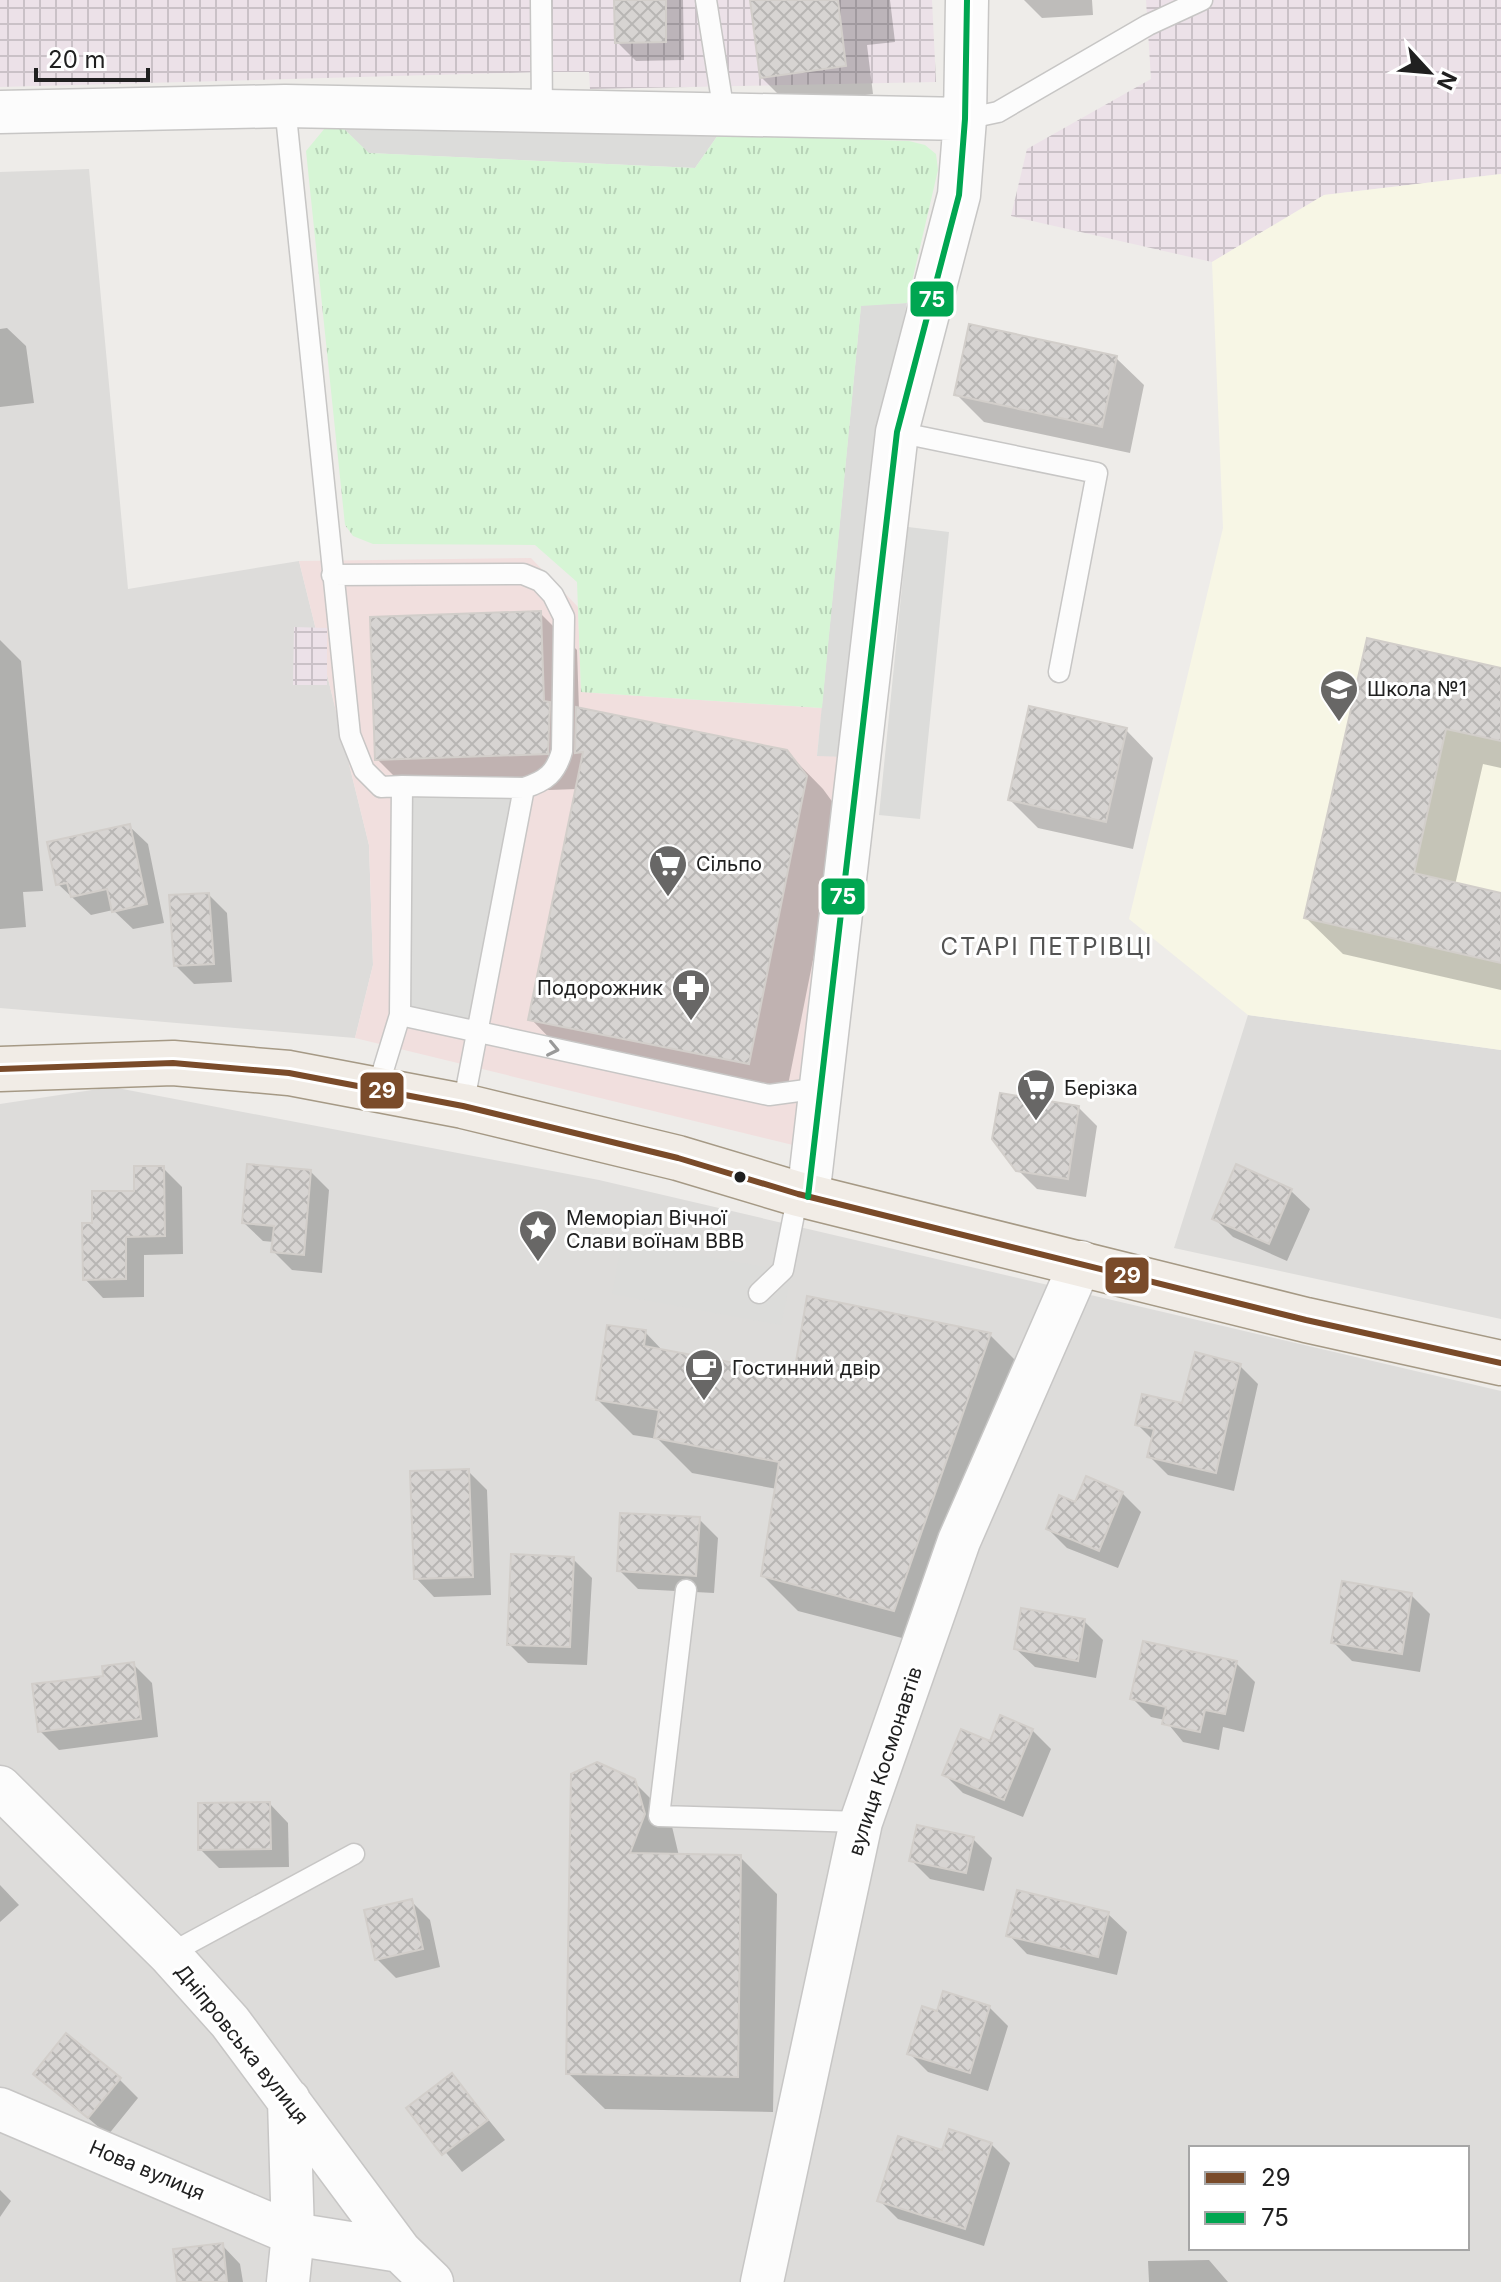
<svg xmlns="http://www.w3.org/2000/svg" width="1501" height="2282" viewBox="0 0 1501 2282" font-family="Inter,sans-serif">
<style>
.residential{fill:#dddcda;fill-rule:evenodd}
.commercial{fill:#f1dfde}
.industrial{fill:url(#industrial-grid)}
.education{fill:#f7f6e5}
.religious{fill:#dcdcda}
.park{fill:url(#park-tufts)}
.shadow{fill:#0003}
.building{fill:url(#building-cross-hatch);stroke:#d2ceca;stroke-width:2}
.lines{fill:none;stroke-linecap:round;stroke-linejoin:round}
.lane-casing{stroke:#c7c6c5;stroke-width:23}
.street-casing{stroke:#c7c6c5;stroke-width:45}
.primary-casing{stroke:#a59985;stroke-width:47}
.lane{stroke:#fcfcfc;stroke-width:20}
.street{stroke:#fcfcfc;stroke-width:42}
.primary{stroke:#f1ece6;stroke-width:44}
.bus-1-casing{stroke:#fff;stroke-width:12}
.bus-2-casing{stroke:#fff;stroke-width:12}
.bus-1{stroke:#7a4b2a;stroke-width:6}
.bus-2{stroke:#00a651;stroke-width:6}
.oneway{stroke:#999}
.bus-dot{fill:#202020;stroke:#fff;stroke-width:3}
.labels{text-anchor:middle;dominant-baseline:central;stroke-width:6;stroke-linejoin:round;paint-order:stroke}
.poi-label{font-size:20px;fill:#202020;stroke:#fff;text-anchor:start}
.street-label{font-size:20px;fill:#202020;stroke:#fff}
.quarter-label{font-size:24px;letter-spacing:2px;fill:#535353;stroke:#fff}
.line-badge{stroke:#fff;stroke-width:3}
.badge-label{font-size:22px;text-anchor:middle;font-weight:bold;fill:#fff}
</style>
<defs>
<pattern id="industrial-grid" width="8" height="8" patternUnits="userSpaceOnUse" patternTransform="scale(2)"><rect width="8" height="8" fill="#ece1e8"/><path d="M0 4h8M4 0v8" fill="none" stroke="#cac1c7"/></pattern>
<pattern id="park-tufts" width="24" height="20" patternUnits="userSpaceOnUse" patternTransform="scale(2)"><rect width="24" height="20" fill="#d6f5d5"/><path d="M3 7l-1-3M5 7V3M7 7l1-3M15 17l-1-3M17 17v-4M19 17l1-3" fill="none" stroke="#b7d2b7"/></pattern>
<pattern id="building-cross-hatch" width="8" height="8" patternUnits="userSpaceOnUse" patternTransform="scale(2)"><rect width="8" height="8" fill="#d7d4d2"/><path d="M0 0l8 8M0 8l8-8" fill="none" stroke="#b8b6b4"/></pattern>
</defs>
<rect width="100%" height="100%" fill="#eeece9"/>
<path class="residential" d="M89,169L128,589L299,561L369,845L373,965L355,1038L0,1008V172Z
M1248,1015L1501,1050V1319L1174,1248Z
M112,1087L599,1180L1501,1391V2282H0V1104ZM1191,2148H1467V2248H1191Z"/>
<path class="commercial" d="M531,558L578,607L581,692L822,708L817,755L847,757L793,1145L355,1038L373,965L369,845L299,561Z"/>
<path class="industrial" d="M0,0H932L936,82L590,89L589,72H541L0,87Z
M1146,0H1501V174L1324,195L1212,262L1011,216L1027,149L1151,79Z
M294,627L327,628V685H293Z"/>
<path class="education" d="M1501,174V1050L1248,1015L1129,919L1223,528L1212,262L1324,195Z"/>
<path class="religious" d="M342,127L718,135L695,168L368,153Z
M907,303L884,410L847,757L817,756L861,305Z
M908,527L949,532L920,819L879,815Z
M402,786L524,788L477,1033L400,1015Z
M622,1241L792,1272L781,1325L612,1294Z"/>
<path class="park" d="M342,127L369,153L695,168L718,135L909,141L925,145L936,154L938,170L907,303L861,306L822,708L581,692L577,582L535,545L373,544L353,536L345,525L306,151L325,128Z"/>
<path class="shadow" d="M616,0H683L684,60L636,61L617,42Z
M752,0H890L895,42L867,45L873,94L789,105L761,77Z
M1024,0H1092L1093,15L1042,18Z
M7,328L26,346L34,403L0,407V329Z
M1116,358L1144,385L1130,453L984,422L956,394Z
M540,613L577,650L579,710L786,751L823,789L842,815L785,1100L567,1056L531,1019L577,789L413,795L377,759Z
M0,640L21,661L43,891L23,892L26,927L0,929Z
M1369,640L1501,670V768L1483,764L1455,885L1501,895V990L1343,954L1306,918Z
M1126,730L1153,758L1133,849L1038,828L1010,800Z
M129,826L148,844L164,923L133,929L113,910L91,915L58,884Z
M209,895L227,913L232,982L194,984L175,965Z
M1079,1108L1097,1126L1086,1197L1037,1189L1017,1169Z
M163,1168L182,1187L183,1254L144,1255V1297L103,1298L85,1279L94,1225Z
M310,1171L329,1190L322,1273L292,1270L273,1251L274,1242L263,1241L244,1223Z
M1291,1191L1310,1209L1287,1261L1233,1237L1214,1218Z
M645,1332L664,1352L796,1376L990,1335L1025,1370L929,1645L798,1611L763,1576L777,1489L692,1473L658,1439L633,1435L598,1400Z
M1240,1366L1258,1384L1234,1491L1168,1475L1149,1456L1153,1440L1137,1424L1184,1405Z
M468,1471L487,1490L491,1595L434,1597L416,1578Z
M1122,1493L1141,1512L1118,1568L1067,1548L1048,1529L1076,1504Z
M699,1519L718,1538L714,1593L638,1589L619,1570Z
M573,1559L592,1578L587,1665L528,1663L509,1644Z
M1411,1595L1430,1614L1420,1672L1352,1661L1333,1642Z
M1084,1621L1103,1640L1096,1678L1035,1667L1016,1649Z
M1236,1663L1255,1682L1244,1732L1223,1727L1219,1750L1183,1742L1165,1720L1151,1717L1132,1698Z
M133,1664L152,1683L158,1737L59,1750L40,1731L105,1678Z
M1032,1730L1051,1749L1023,1817L963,1793L944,1774Z
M633,1781L670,1818L679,1856L740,1857L777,1894L773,2112L605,2109L568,2073Z
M270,1804L288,1823L289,1867L219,1868L200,1849Z
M973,1839L992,1858L984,1891L930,1879L911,1860Z
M0,1885L19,1905L0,1922Z
M411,1901L430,1920L440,1967L396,1978L377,1959Z
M1108,1914L1127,1932L1117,1975L1027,1954L1009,1935Z
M989,2007L1008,2026L988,2091L928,2072L909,2053Z
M36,2074L119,2079L138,2098L108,2135Z
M452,2075L505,2140L462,2172L409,2108Z
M991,2144L1010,2163L984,2246L898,2219L879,2200Z
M0,2190L11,2201L0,2217Z
M222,2245L240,2264L243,2282H179Z
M1209,2260L1228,2282H1149L1148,2261Z"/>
<path class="building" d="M614,0H666V42L615,43Z
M750,0H838L846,66L760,78Z
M969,324L1117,356L1102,427L954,395Z
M541,611L544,701L550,702L548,754L375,760L370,617Z
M1367,638L1501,668V741L1446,729L1414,873L1501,893V963L1304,918Z
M1029,706L1127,728L1106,822L1008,800Z
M576,707L787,750L807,776L749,1064L528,1020L583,752L575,753Z
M130,824L147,904L112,912L107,889L71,897L67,883L56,885L47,842Z
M209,893L214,964L174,966L169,895Z
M1000,1093L1079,1106L1068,1179L1016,1171L992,1139Z
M247,1164L311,1170L304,1255L271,1252L274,1226L242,1223Z
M1236,1164L1292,1189L1269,1244L1212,1219Z
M134,1166H164L165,1236L126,1237V1279L83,1280L82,1223H92V1191H134Z
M807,1296L991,1333L894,1611L761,1576L779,1462L654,1438L659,1410L596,1400L607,1325L646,1330L644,1346L794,1374Z
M1195,1352L1241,1364L1216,1473L1147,1457L1154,1429L1135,1425L1142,1394L1182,1403Z
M469,1469L473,1577L414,1579L410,1471Z
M1086,1476L1123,1492L1099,1551L1046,1529L1059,1495L1075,1502Z
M620,1513L700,1517L696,1576L617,1571Z
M511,1554L574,1557L570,1647L507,1645Z
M1342,1581L1412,1593L1402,1654L1331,1643Z
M1021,1608L1085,1619L1078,1661L1014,1649Z
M1143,1641L1237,1661L1225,1714L1205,1710L1200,1732L1162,1724L1166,1707L1130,1699Z
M134,1662L141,1719L38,1732L32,1684L103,1676L102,1666Z
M1000,1715L1033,1729L1004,1800L942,1775L961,1729L990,1741Z
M597,1762L635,1779L645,1814L630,1853L741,1855L738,2077L566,2074L571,1774Z
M270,1802L271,1849L198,1850V1803Z
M917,1825L974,1837L966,1873L909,1861Z
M1017,1890L1109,1912L1098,1957L1006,1936Z
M412,1899L423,1949L375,1960L364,1910Z
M943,1991L990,2006L970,2073L907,2054L922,2006L937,2011Z
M66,2033L121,2078L88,2118L33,2074Z
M452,2073L488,2120L442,2155L406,2108Z
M949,2129L992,2143L965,2229L877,2201L898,2136L942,2150Z
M223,2243L227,2282H177L173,2249Z"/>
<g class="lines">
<defs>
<path id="lane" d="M541,0L542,112
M706,0L724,113
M285,106L350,735L364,770L381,787L402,786
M965,119L998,112L1148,25L1202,0
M897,432L1097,473L1059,672
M332,575L523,574L540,581L553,595L564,617L562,751C556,773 546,781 524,788
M377,1090L400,1015
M463,1106L524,788L402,786L400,1015L769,1095L821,1088
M759,1293L783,1270L798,1194
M686,1590L659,1816L861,1822
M169,1954L354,1854"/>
<path id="street" d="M0,112L285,106L965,119
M808,1197L897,432L959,195L965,119L967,0
M0,1787L169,1954L230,2022L400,2251L432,2282
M0,2109L293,2234L400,2251
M288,2282L293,2234L289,2100
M762,2282L861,1822L959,1541L1081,1262"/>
<path id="primary" d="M0,1069L173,1063L289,1073L463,1106L678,1158L798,1194L1306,1320L1501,1363"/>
</defs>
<use href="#lane" class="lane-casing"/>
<use href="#street" class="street-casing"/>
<use href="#primary" class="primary-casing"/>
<use href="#lane" class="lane"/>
<use href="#street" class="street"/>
<use href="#primary" class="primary"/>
<defs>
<path id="bus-1" d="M0,1069L173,1063L289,1073L463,1106L678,1158L798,1194L1306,1320L1501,1363"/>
<path id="bus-2" d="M808,1197L897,432L959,195L965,119L967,0"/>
</defs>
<use href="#bus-1" class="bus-1-casing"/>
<use href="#bus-2" class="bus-2-casing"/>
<use href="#bus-1" class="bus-1"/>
<use href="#bus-2" class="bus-2"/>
</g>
<defs><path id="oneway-chevron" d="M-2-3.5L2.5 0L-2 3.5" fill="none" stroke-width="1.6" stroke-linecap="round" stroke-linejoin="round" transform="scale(2)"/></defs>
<use class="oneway" href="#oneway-chevron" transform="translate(553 1049) rotate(12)"/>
<defs>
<symbol id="school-pin" viewBox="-11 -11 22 30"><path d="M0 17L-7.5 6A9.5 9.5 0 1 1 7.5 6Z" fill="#686766" stroke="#fff"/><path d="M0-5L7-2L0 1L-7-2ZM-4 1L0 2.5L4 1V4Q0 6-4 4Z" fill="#fff"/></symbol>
<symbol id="supermarket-pin" viewBox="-11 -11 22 30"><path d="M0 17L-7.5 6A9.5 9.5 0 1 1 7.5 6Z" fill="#686766" stroke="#fff"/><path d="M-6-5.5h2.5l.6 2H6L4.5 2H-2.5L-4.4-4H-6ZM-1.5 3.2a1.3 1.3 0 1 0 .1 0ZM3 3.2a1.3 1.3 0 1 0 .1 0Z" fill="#fff"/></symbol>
<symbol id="pharmacy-pin" viewBox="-11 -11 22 30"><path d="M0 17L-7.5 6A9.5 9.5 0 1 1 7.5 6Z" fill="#686766" stroke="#fff"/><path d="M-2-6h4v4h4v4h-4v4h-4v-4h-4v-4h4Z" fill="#fff"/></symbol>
<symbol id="sight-pin" viewBox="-11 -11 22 30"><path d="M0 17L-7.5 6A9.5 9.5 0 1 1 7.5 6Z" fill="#686766" stroke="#fff"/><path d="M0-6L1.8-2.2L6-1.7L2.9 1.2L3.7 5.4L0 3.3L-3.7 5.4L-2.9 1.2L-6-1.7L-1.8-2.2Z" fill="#fff"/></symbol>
<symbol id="cafe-pin" viewBox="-11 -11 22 30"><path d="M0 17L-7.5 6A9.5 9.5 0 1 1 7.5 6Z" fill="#686766" stroke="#fff"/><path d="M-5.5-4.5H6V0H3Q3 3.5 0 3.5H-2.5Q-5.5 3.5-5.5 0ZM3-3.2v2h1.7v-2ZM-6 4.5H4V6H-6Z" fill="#fff"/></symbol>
</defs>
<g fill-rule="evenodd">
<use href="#school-pin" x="1317" y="667" width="44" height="60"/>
<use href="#supermarket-pin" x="646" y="842" width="44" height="60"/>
<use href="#pharmacy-pin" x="669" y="966" width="44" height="60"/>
<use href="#supermarket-pin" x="1014" y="1066" width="44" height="60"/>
<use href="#sight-pin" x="516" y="1207" width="44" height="60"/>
<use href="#cafe-pin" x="682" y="1346" width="44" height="60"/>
</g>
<circle class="bus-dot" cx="740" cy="1177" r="7"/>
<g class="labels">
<g class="poi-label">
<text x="1367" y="689">Школа №1</text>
<text x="696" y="864">Сільпо</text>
<text x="663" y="988" text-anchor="end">Подорожник</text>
<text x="1064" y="1088">Берізка</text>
<text x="566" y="1218">Меморіал Вічної<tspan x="566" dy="23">Слави воїнам ВВВ</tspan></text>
<text x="732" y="1368">Гостинний двір</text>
</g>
<g class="street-label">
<text transform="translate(885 1761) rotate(-72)">вулиця Космонавтів</text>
<text transform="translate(242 2044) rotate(51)">Дніпровська вулиця</text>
<text transform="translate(147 2170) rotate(23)">Нова вулиця</text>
</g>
<g class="quarter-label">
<text x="1047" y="946">СТАРІ ПЕТРІВЦІ</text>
</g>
</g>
<g class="line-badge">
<rect x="909" y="280" width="46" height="38" rx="8" fill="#00a651"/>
<rect x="820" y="877" width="46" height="39" rx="8" fill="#00a651"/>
<rect x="359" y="1071" width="46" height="39" rx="8" fill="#7a4b2a"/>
<rect x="1104" y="1256" width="46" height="39" rx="8" fill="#7a4b2a"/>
</g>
<g class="badge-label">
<text x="932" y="307">75</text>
<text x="843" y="904">75</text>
<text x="382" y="1098">29</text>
<text x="1127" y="1283">29</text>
</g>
<rect x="1189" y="2146" width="280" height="104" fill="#ffffff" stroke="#a6a6a6" stroke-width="2"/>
<rect x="1205" y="2172" width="40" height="12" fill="#7a4b2a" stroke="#a6a6a6" stroke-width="2"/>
<text x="1261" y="2186" font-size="24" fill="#202020">29</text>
<rect x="1205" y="2212" width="40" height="12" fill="#00a651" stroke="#a6a6a6" stroke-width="2"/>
<text x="1261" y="2226" font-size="24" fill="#202020">75</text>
<g transform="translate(1429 72) rotate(116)" stroke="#ffffff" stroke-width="6" paint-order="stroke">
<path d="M0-6L14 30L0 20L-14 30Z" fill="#202020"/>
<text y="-12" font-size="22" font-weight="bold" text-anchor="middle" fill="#202020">N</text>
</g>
<path d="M36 68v12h112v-12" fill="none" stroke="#202020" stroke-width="4"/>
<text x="48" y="68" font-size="24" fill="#202020" stroke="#ffffff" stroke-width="6" paint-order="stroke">20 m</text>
</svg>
